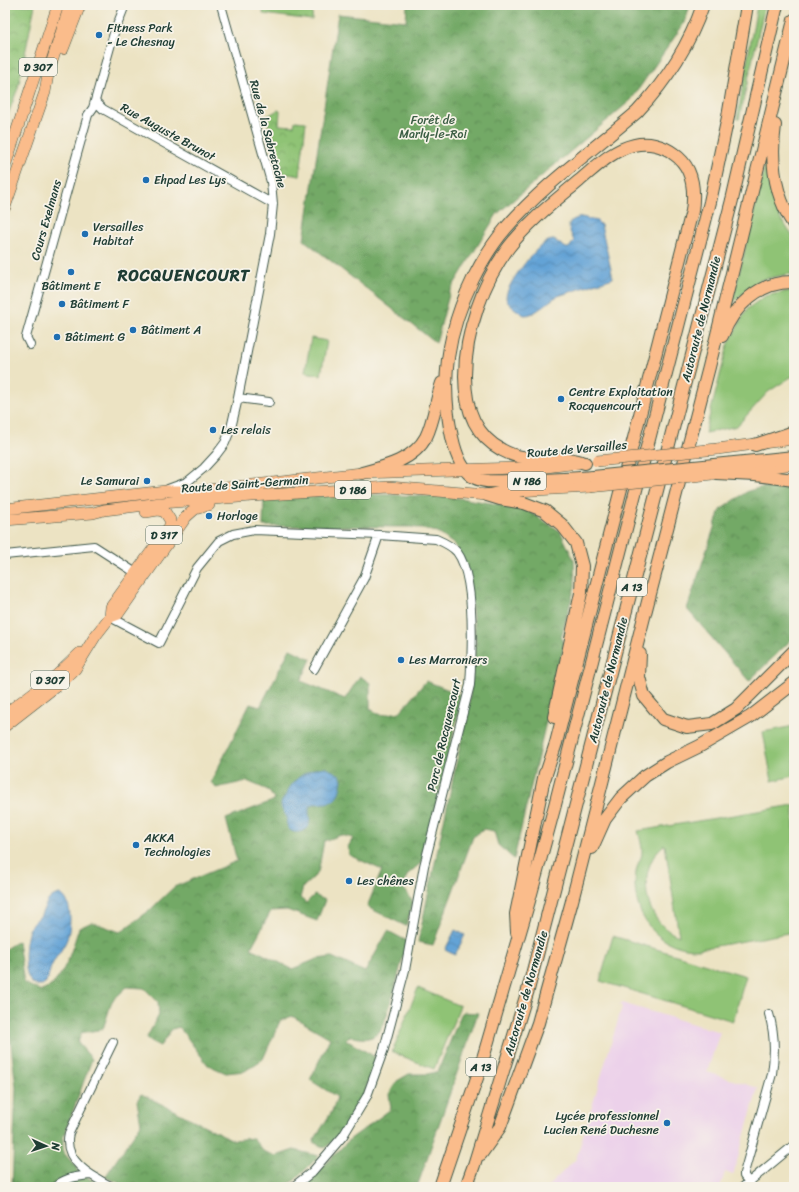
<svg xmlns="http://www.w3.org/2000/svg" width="799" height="1192" viewBox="0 0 799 1192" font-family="Sriracha,sans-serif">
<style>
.built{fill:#ecd1ea}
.grass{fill:#8fc374;stroke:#578054;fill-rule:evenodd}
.forest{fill:url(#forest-crowns);stroke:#49734d}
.park{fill:url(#park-crowns);stroke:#578054}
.water{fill:url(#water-waves);stroke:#427085}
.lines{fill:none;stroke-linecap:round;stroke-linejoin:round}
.minor-casing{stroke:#3e5649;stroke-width:10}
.major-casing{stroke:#3e5649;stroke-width:12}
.highway-casing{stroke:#3e5649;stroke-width:14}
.minor{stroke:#fff;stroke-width:8}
.major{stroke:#fabc8b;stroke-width:11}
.highway{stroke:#fabc8b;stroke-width:12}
.major-bridge-casing{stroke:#3e5649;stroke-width:12;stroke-linecap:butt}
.highway-bridge-casing{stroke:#3e5649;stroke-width:14;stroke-linecap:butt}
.major-bridge{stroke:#fabc8b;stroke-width:11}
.highway-bridge{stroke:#fabc8b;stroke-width:12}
.poi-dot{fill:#1f6fb2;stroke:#f7f3e8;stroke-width:1.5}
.labels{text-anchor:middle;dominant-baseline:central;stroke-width:3.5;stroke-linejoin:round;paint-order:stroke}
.shield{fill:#f7f3e8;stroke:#60746a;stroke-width:1}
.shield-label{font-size:11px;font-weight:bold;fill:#1f3d34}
.poi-label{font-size:12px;fill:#1f3d34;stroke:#f7f3e8;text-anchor:start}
.park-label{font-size:12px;fill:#3b5e44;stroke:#f7f3e8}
.street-label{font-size:12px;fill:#1f3d34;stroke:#f7f3e8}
.district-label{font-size:16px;font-weight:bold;letter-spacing:1px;fill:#1f3d34;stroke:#f7f3e8}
</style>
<defs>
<pattern id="forest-crowns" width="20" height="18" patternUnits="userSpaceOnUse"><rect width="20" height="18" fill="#73a966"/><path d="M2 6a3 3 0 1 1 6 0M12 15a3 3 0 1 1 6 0" fill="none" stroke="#5e8b55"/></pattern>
<pattern id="park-crowns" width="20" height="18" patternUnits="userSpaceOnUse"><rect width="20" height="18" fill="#8fc374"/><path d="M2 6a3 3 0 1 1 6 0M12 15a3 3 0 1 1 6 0" fill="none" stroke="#74a060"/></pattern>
<pattern id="water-waves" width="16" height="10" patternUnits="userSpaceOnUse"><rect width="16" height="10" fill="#64a3d6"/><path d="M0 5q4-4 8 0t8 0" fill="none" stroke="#5286ae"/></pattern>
</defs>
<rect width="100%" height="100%" fill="#f7f3e8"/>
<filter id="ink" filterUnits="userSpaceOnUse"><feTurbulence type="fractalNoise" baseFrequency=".025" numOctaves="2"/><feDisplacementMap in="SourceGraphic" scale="8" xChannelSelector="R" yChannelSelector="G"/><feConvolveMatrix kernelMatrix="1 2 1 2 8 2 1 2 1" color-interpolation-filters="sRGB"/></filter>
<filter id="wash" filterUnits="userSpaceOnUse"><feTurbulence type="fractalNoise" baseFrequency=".012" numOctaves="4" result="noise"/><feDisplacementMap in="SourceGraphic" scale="16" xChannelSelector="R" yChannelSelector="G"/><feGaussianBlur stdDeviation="0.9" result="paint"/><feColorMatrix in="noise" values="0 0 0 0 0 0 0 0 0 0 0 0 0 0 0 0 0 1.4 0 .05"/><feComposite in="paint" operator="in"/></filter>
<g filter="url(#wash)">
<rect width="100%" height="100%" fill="#ece3c3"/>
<path class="built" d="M622,1003L720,1032L707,1072L758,1088L733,1175L725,1172L720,1187H547L576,1159L622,1007L619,1004Z"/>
<path class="grass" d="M264,5H313L312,20L263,14Z
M757,5H765L739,119H737Z
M766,162L770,190L780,218L794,238V275L789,274L760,280L732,303Z
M789,291L794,292V377H791L768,392L737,426L705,433L728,345L747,309L765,296Z
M311,338L327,341L321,375L305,372Z
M794,726V776L772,781L763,732Z
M794,805V932L699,949C662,950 636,922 635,885C635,878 636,870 638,864C640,860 642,856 642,852C642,845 640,838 638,831ZM664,845H665L679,936C643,924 635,868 664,845Z
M613,936L746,976L733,1021L600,981Z
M418,988L460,1006L434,1069L392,1052Z"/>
<path class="forest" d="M407,5H690L685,22L631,100L497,214L450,291L436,343L304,240L338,14L406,21Z
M763,487L794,489V637L749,681L687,609L720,510L748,491Z
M358,494L452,497L523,508L560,531L574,560L575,586L561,638L564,645L514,859L498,845L494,831L483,829L473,837L433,945L418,942L469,704L476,641L468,575L455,545L437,532L412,527L263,526L264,498Z
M290,649L311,659L301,681L345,699L360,676L370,683V709L381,715L400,712L426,681L459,694L458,714L422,862L408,874L402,886L413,902L406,926L367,907L382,870L349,855L348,847L353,838L341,835L324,841L318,873L303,887L300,898L306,903L314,895L325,900L317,921L287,910L271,911L251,948L292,969L317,959L332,957L365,972L388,931L407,941C402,958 388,1024 378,1033C370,1041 359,1038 349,1036L346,1040L377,1058L363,1098L340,1135L325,1148L313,1142L332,1111L337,1097L310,1080L330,1038L292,1016L280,1021L263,1059L245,1071L226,1073L208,1065L179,1027L172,1029L160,1046L146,1039L159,1015L158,1002L144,988L127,987L112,1001L103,1029L81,1033L78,1043L92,1059L63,1138V1152L76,1167L77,1171L103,1187H12L16,1087L5,994V949L18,941L24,983L41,991C63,985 72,948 79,928L92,922L120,932L149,911L174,887L237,861L226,819L275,800L268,790L247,781L216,788L211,782L250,704L260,707Z
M462,1012L478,1013L417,1187H303L349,1140L391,1109L389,1094L397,1081L409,1074H428L438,1071Z
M141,1094L233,1140L253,1138L263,1151L276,1156L294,1150L319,1156L295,1180L283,1187H129L105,1177L141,1124L137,1101Z"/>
<path class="park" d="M5,5H35L18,88L5,122Z
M278,110L280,111L279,125L294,126L295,121L306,122L300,176L282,173L266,117Z"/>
<path class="water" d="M582,217L597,221L601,225L613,278L558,296C547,301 536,316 524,315C519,311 507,305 506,298C505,286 535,248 545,243C547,241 551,240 554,240L566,248H569L574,241C569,228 563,221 582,217Z
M325,767L340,775L342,780C338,803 334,803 312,804C304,812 316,823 304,830C298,834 289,833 287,825C286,822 287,819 286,816C284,812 281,809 281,805C281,801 285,797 287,794C288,791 289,788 291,786C298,775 312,768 325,767Z
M60,894C73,900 71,927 67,939C64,948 56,956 52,965C49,970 49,978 46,982C44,985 38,987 35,985C21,980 24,937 31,926C33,922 38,919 41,915C46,905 47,896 60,894Z
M455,930L465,935L455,955L445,950Z"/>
</g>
<g filter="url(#ink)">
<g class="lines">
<defs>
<path id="minor" d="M95,101L103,109L273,204
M30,345L26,337L88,115L93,108L114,33L125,5
M238,398L269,402
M168,489L187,482L204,468L216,455L225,443L231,428L238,398L270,234L273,204L271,182L221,5
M5,555L94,546L136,573
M110,617L159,643L197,568L219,541L233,534L254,530L379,535L436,539C443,542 452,546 457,552C476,577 472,654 470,685L424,866L405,970L384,1049L367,1096L343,1136L312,1172L293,1187
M314,669L364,578L379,535
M749,1182L744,1176V1173L772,1074C775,1054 775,1034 769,1014
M55,1187C65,1177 77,1177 90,1175
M112,1187C91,1176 62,1161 69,1133L113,1042
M743,1187L794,1145"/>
<path id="major" d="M63,49L80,5
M5,166L58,5
M5,207L45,92L48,74L70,5
M717,449L794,439
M739,471L794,464
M5,509L166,491H199L362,473L546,467L578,463
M5,520L93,513L104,510L161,503L252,496L389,487L487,495L500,492L590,487
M110,617L111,607L170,526V520L165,512L158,510L146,512
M5,714L57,675L80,653
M5,726L64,680L75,669L96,635L110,617L118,614L186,517L195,509L209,505"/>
<path id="highway" d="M775,125C770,161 774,195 794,225
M722,336C734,306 759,281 794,282
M755,445L794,432
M714,465L794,457
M362,473C385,467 414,460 426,437C434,421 436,400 442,383
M716,473L755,475L794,480
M593,477C564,479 536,481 508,481C498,481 485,483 475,478C461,471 455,451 452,437C439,381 448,330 473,279C482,261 493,243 506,228C544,184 593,150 637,112C667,80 689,46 703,5
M487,495L500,499L524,503L545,511L562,525L576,543L582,566L581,593L554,717
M640,654L639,677L644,696L663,719L687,727L712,724L736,709L794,651
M544,780L556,743L692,211C695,190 693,167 674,154C663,145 648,142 634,145C612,150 596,167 579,181C554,202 529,221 509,247C483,281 465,333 465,376C465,406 474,435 502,450C523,462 545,457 567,459C573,460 579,461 585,463
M592,848L605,819L621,798L645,776L667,762L700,746L750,717L794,683
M517,933L516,914L545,773
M481,1154L500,1127L538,1023L572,901L644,617L709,367L794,20
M440,1187L479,1072L529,901L555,805L710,202L728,117L747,5
M466,1187L474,1165L528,990L732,200L777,5"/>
</defs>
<use href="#minor" class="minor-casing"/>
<use href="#major" class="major-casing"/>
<use href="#highway" class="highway-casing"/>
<use href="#minor" class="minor"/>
<use href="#major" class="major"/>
<use href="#highway" class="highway"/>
<defs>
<path id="major-bridge" d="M597,461L717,449
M590,487L712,474"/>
<path id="highway-bridge" d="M593,477L714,465"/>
</defs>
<use href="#major-bridge" class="major-bridge-casing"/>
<use href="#highway-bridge" class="highway-bridge-casing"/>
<use href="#major-bridge" class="major-bridge"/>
<use href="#highway-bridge" class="highway-bridge"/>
</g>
</g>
<g class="poi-dot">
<circle cx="99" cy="35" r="4"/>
<circle cx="146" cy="180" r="4"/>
<circle cx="85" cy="234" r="4"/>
<circle cx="71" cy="272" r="4"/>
<circle cx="62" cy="304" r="4"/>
<circle cx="133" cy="330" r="4"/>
<circle cx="57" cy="337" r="4"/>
<circle cx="561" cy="399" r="4"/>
<circle cx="213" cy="430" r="4"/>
<circle cx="147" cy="481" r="4"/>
<circle cx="209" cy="516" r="4"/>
<circle cx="401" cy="660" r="4"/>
<circle cx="136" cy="845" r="4"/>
<circle cx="349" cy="881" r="4"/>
<circle cx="667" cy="1123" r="4"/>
</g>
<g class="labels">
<g class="shield">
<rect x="19" y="58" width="38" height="18" rx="3"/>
<rect x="508" y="472" width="38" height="18" rx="3"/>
<rect x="335" y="481" width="36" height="18" rx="3"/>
<rect x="146" y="526" width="36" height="18" rx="3"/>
<rect x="617" y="578" width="30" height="18" rx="3"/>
<rect x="31" y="671" width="38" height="18" rx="3"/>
<rect x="466" y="1058" width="30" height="18" rx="3"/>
</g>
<g class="shield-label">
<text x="38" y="67">D 307</text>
<text x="527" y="481">N 186</text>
<text x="353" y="490">D 186</text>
<text x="164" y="535">D 317</text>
<text x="632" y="587">A 13</text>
<text x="50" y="680">D 307</text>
<text x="481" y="1067">A 13</text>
</g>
<g class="poi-label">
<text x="107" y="28">Fitness Park<tspan x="107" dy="14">- Le Chesnay</tspan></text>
<text x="154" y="180">Ehpad Les Lys</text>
<text x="93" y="227">Versailles<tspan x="93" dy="14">Habitat</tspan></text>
<text x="71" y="286" text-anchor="middle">Bâtiment E</text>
<text x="70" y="304">Bâtiment F</text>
<text x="141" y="330">Bâtiment A</text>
<text x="65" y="337">Bâtiment G</text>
<text x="569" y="392">Centre Exploitation<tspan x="569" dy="14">Rocquencourt</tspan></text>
<text x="221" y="430">Les relais</text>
<text x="139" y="481" text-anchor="end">Le Samurai</text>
<text x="217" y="516">Horloge</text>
<text x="409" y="660">Les Marroniers</text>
<text x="144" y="838">AKKA<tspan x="144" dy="14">Technologies</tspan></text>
<text x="357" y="881">Les chênes</text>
<text x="659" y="1116" text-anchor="end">Lycée professionnel<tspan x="659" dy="14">Lucien René Duchesne</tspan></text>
</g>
<g class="park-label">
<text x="433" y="120">Forêt de<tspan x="433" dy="14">Marly-le-Roi</tspan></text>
</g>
<g class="street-label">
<text transform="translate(168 132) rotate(29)">Rue Auguste Brunot</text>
<text transform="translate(268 134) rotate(75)">Rue de la Sabretache</text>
<text transform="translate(46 220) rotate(-74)">Cours Exelmans</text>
<text transform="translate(701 319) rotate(-76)">Autoroute de Normandie</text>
<text transform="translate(577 449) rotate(-5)">Route de Versailles</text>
<text transform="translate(245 484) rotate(-4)">Route de Saint-Germain</text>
<text transform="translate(608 680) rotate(-76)">Autoroute de Normandie</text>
<text transform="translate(444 735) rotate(-77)">Parc de Rocquencourt</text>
<text transform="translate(526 993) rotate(-74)">Autoroute de Normandie</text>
</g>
<g class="district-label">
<text x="184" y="275">ROCQUENCOURT</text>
</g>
</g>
<rect width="799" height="1192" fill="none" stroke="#f7f3e8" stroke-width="20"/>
<g transform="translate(46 1146) rotate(93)" stroke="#f7f3e8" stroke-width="3" paint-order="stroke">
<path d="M0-3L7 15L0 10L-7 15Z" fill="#1f3d34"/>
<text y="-6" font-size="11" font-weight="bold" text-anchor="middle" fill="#1f3d34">N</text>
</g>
</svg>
